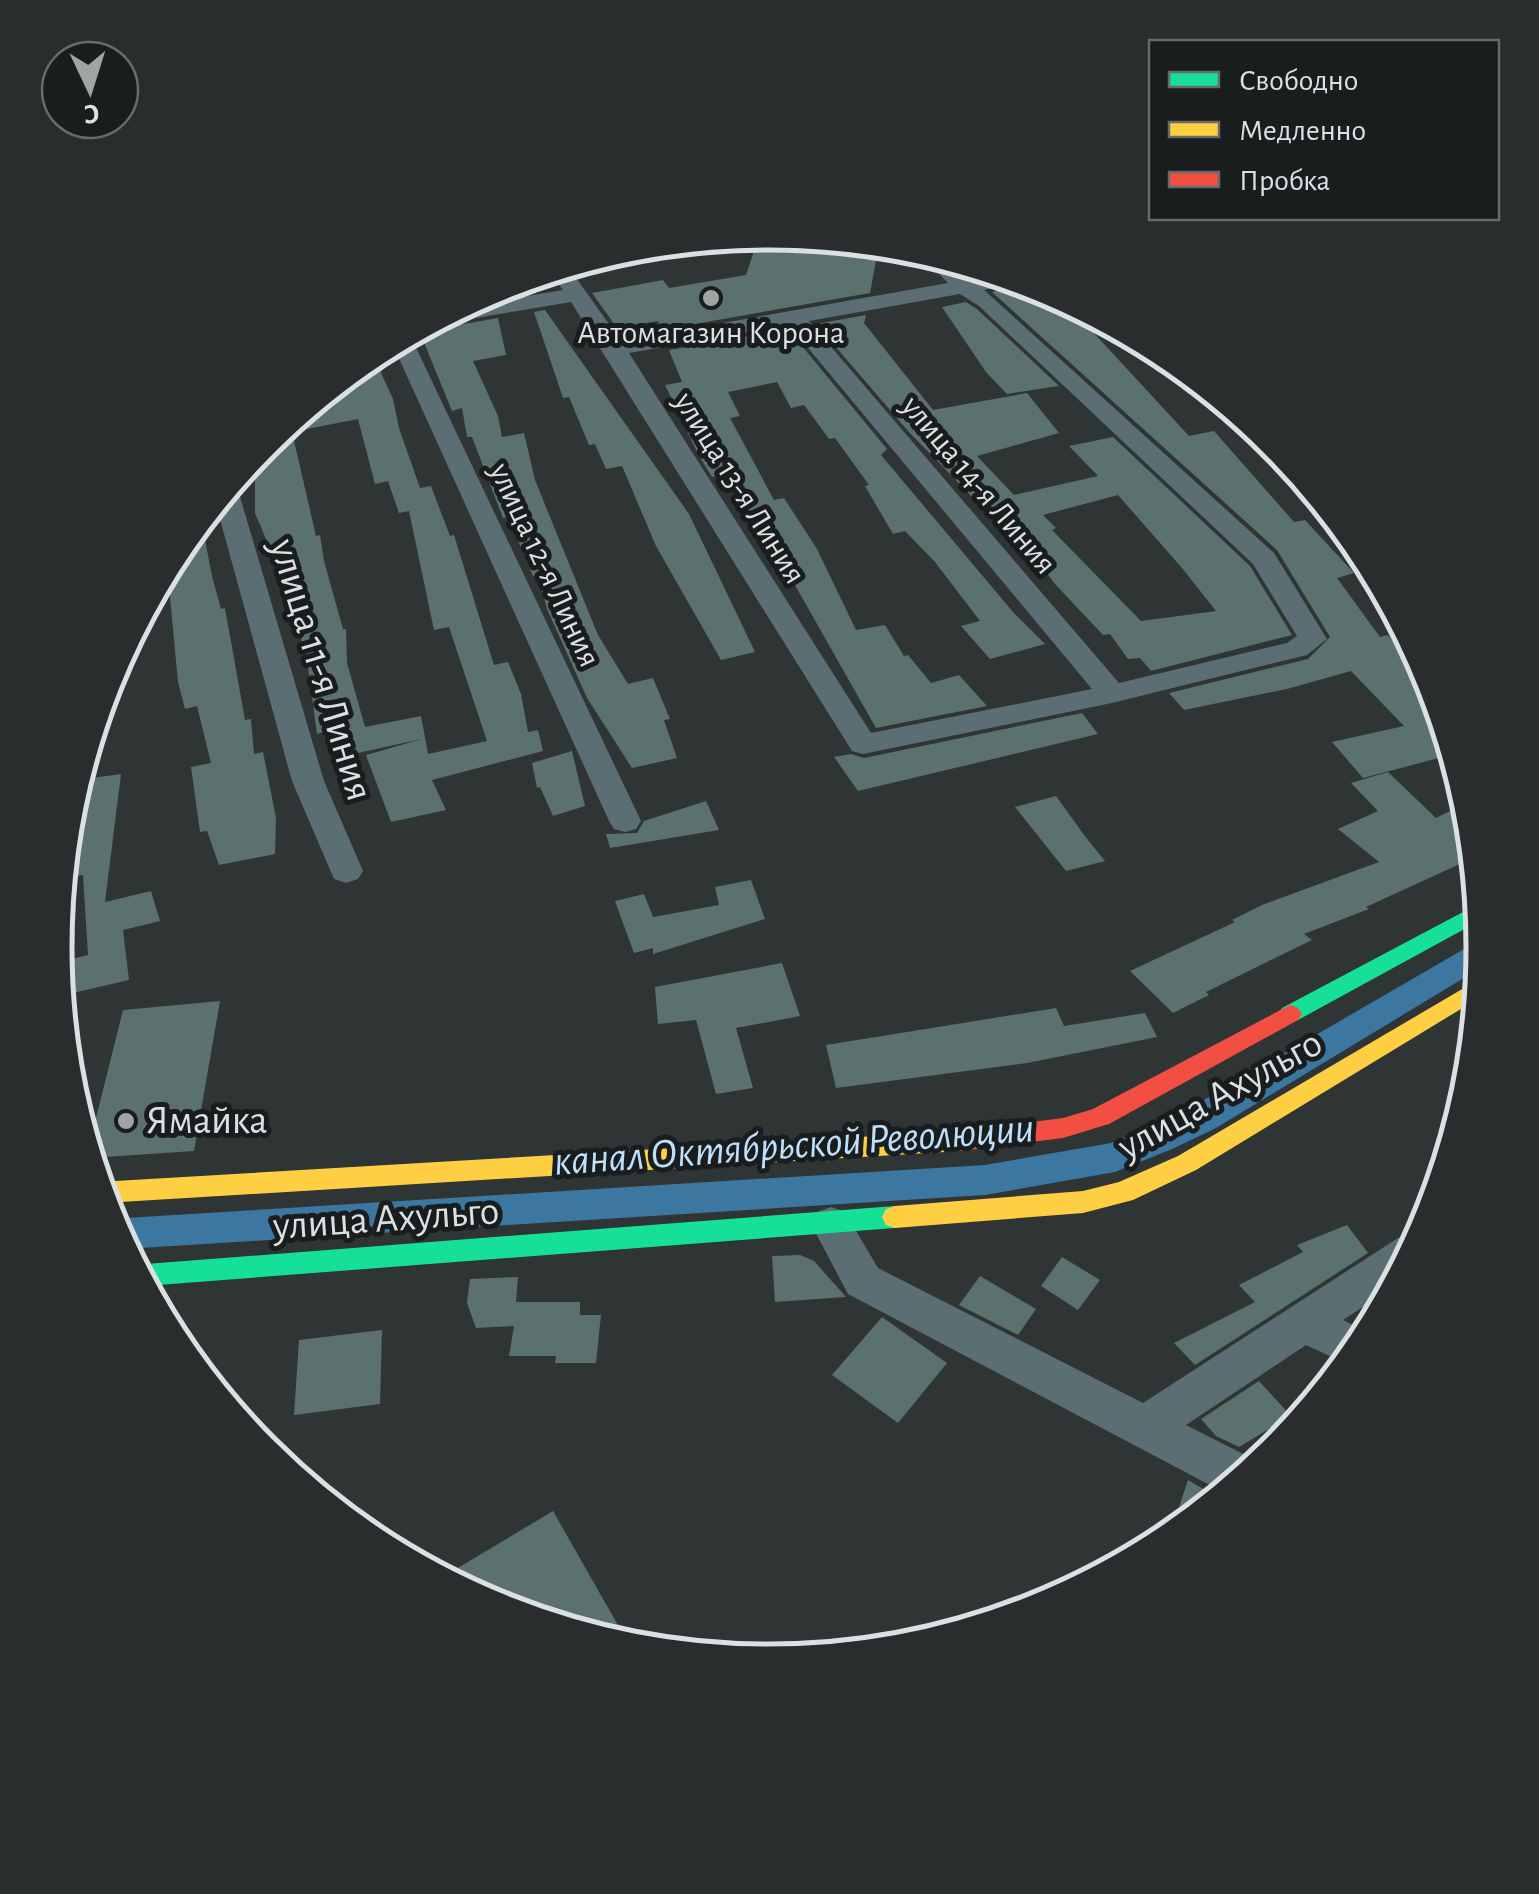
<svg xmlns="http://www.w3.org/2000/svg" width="1539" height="1894" viewBox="0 0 1539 1894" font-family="'Alegreya Sans',sans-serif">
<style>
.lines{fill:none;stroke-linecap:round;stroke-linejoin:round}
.canal{fill:#3b77a1;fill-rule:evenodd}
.building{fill:#5a716e;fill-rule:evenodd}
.street{fill:#5b6e74;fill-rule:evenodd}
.fast{fill:#16e098;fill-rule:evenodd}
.slow{fill:#ffcf43;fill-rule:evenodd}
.jam{fill:#f24e42;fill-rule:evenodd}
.poi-dot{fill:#9fa5a5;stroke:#191d1e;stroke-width:4}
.labels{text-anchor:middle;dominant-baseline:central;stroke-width:10;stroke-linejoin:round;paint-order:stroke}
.far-poi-label{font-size:32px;fill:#dbe1e2;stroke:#191d1e}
.far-street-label{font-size:32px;fill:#dbe1e2;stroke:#191d1e}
.street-label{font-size:40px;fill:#dbe1e2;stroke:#191d1e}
.poi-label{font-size:40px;fill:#dbe1e2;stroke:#191d1e;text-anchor:start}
.water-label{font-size:42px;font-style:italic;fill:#bee0fb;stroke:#191d1e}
.rim{fill:none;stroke:#dbe1e2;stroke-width:5}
</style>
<rect width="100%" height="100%" fill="#2f3535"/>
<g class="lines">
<path class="canal" d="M1483,938L1482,967L1216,1128L1172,1149L1115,1172L985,1195L125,1249L109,1219L985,1165L1111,1143L1146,1129L1190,1108Z"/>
</g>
<path class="building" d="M755,248L877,255L870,293L661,330L658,321L617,328L592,293L663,280L669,288L746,275Z
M1026,282L1121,329L1093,332L1189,436L1214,431L1294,522L1305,520L1354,573L1337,578L1380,637L1388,635L1420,675L1429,673L1454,754L1363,778L1332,742L1404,726L1351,671L1287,689L1184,710L1169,693L1308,659L1330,637L1277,550L992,292Z
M966,302L977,309L1059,386L1007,394L986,372L942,307Z
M545,310L689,514L755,652L721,660L656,546L622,466L606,469L595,444L589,445L569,397L563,398L534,312Z
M866,315L864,323L933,410L1027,393L1059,433L977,456L1014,495L1098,476L1069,446L1113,437L1250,566L1292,635L1151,671L1140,658L1128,659L1110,634L1103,635L1055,584L1011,526L1005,525L992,508L985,510L908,431L816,324ZM1118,495L1182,568L1216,611L1141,621L1052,530L1056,528L1043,515Z
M498,318L506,355L473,361L498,416L502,437L524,433L535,480L598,635L628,684L653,678L670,719L664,720L677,758L632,768L587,698L547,609L538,575L533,576L508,517L503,518L472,437H467L462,408L452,411L418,328L429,323L441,328Z
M788,329L887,449L881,455L1013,612L1045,644L990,659L961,626L980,621L935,562L905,531L893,534L865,486L869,485L835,438L829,439L804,405L791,408L777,382L728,392L740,416L730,418L774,500L784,498L817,549L856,630L885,625L904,656L908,655L931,683L959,675L987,706L876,728L779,557L775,558L759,530L752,532L725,474L712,477L698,454L665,385L682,382L669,350Z
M372,353L393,399L399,428L420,488L431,486L450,536L454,535L494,665L508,662L521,694L528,732L538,730L543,751L432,780L446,810L391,822L366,755L422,739L344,756L337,728L317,734L306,652H301L302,625L292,627L294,590L283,592L277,565L255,513V479L232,481L265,441ZM358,419L375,484L388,481L399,513L409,511L434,630L449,627L487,741L428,754L421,716L365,727L347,663L346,629H343L324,561L320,535L316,536L292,432Z
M201,519L212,576L221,609L225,608L245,720L251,719L254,754L263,752L276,818L275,854L219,865L207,831L200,832L191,767L211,763L197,706L185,709L178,682L167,565Z
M1082,713L1098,734L858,791L834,757L851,754L864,758Z
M572,751L585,806L553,816L540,787L537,788L532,763Z
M1388,772L1436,818L1468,802L1475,857L1366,907L1369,909L1304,934L1312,940L1206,992L1209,995L1173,1013L1130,971L1235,922L1232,920L1262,905L1379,862L1338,829L1378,811L1351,783Z
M121,774L105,902L151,891L160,921L123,930L129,980L60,996V962L88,955L83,875L62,878L69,807L77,780Z
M1056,796L1084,835L1105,861L1066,871L1015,807Z
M706,801L719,830L610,848L606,834L637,833L644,821Z
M751,880L765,919L653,954V948L634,953L615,901L644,894L653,917L719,905L715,887Z
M782,963L800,1016L736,1028L753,1088L716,1094L696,1020L658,1024L655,987Z
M220,1001L194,1151L90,1158L88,1150L123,1010Z
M1056,1008L1064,1026L1145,1013L1157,1037L1027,1063L836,1088L826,1045Z
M1347,1225L1368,1253L1195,1365L1174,1343L1255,1302L1239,1285L1303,1252L1297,1245Z
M800,1255L814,1261L846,1297L775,1302L772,1256Z
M1062,1257L1100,1280L1078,1310L1041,1286Z
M980,1276L1036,1309L1018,1335L959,1305Z
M518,1277L516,1302H580V1315H601L596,1363H555L556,1356H509L514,1326L476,1328L467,1303L470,1279Z
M882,1317L947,1363L898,1423L832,1375Z
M382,1330L380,1404L294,1415L299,1340Z
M1259,1381L1291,1416L1239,1447L1216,1436L1201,1419Z
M1188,1480L1219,1498L1168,1540Z
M553,1511L631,1648L496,1607L441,1578Z"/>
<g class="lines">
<path class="street" d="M920,250L946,258L969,280L1001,274L1023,281L984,290L1274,553L1327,639L1307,655L1112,703L863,754L852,751L571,302L440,324L432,321L457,308L563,290L549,271L567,265L621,341L948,283L922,256ZM960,294L979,306L1253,564L1297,636L1287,643L1119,683L809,321ZM789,325L1092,689L871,733L629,353Z
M409,333L641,821L636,829L625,832L614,829L609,821L392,343Z
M230,484L238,490L324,781L363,871L358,879L346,883L334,879L292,781L215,501Z
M831,1207L845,1212L878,1268L1143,1403L1398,1238L1413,1233L1421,1236L1395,1286L1343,1320L1369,1333L1347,1364L1306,1345L1186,1425L1259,1462L1225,1493L848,1294L811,1224L817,1212Z"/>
<path class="fast" d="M1480,903L1481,920L1298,1020H1282L1278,1014L1282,1008Z
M895,1206L904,1209L908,1217L904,1225L895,1228L145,1286L133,1265Z"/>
<path class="slow" d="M1481,978L1479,998L1196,1170L1133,1200L1083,1213L895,1228L886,1225L882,1217L886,1209L895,1206L1083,1191L1119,1182L1178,1156Z
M961,1131L970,1134L974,1141L970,1148L961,1151L104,1203L98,1182Z"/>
<path class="jam" d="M1290,1005L1298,1008L1302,1014L1298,1020L1109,1124L1063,1138L961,1151L952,1148L948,1141L952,1134L961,1131L1063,1118L1093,1109Z"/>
</g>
<g class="poi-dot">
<circle cx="711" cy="298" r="10"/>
<circle cx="126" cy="1121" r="10"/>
</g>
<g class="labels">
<g class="far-poi-label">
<text x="711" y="333">Автомагазин Корона</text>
</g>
<g class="far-street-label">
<text transform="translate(979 485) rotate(50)">улица 14-я Линия</text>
<text transform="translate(740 488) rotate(58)">улица 13-я Линия</text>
<text transform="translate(545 565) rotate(65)">улица 12-я Линия</text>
</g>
<g class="street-label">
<text transform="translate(321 670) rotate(73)">улица 11-я Линия</text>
<text transform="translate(1220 1095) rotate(-29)">улица Ахульго</text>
<text transform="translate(386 1219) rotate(-4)">улица Ахульго</text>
</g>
<g class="poi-label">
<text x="146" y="1121">Ямайка</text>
</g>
<g class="water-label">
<text transform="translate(794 1145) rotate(-4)">канал Октябрьской Революции</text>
</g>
</g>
<path d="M0 0H1539V1894H0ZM72 947a697 697 0 1 1 1394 0a697 697 0 1 1-1394 0Z" fill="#292d2e" fill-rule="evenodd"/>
<path class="rim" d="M72 947a697 697 0 1 1 1394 0a697 697 0 1 1-1394 0Z"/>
<rect x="1149" y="40" width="350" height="180" fill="#191d1e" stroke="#676b6c" stroke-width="2.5"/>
<rect x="1169" y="72" width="50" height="15" fill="#16e098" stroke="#676b6c" stroke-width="2.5"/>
<text x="1239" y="90" font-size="30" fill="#dbe1e2">Свободно</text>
<rect x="1169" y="122" width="50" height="15" fill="#ffcf43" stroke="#676b6c" stroke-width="2.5"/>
<text x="1239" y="140" font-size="30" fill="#dbe1e2">Медленно</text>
<rect x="1169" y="172" width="50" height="15" fill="#f24e42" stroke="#676b6c" stroke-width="2.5"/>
<text x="1239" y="190" font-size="30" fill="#dbe1e2">Пробка</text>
<g transform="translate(90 90) rotate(176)"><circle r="48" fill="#191d1e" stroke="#676b6c" stroke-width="2.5"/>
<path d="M0-8L18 38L0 25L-18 38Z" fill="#9fa5a5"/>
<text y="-15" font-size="28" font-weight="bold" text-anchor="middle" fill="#dbe1e2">С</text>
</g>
</svg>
